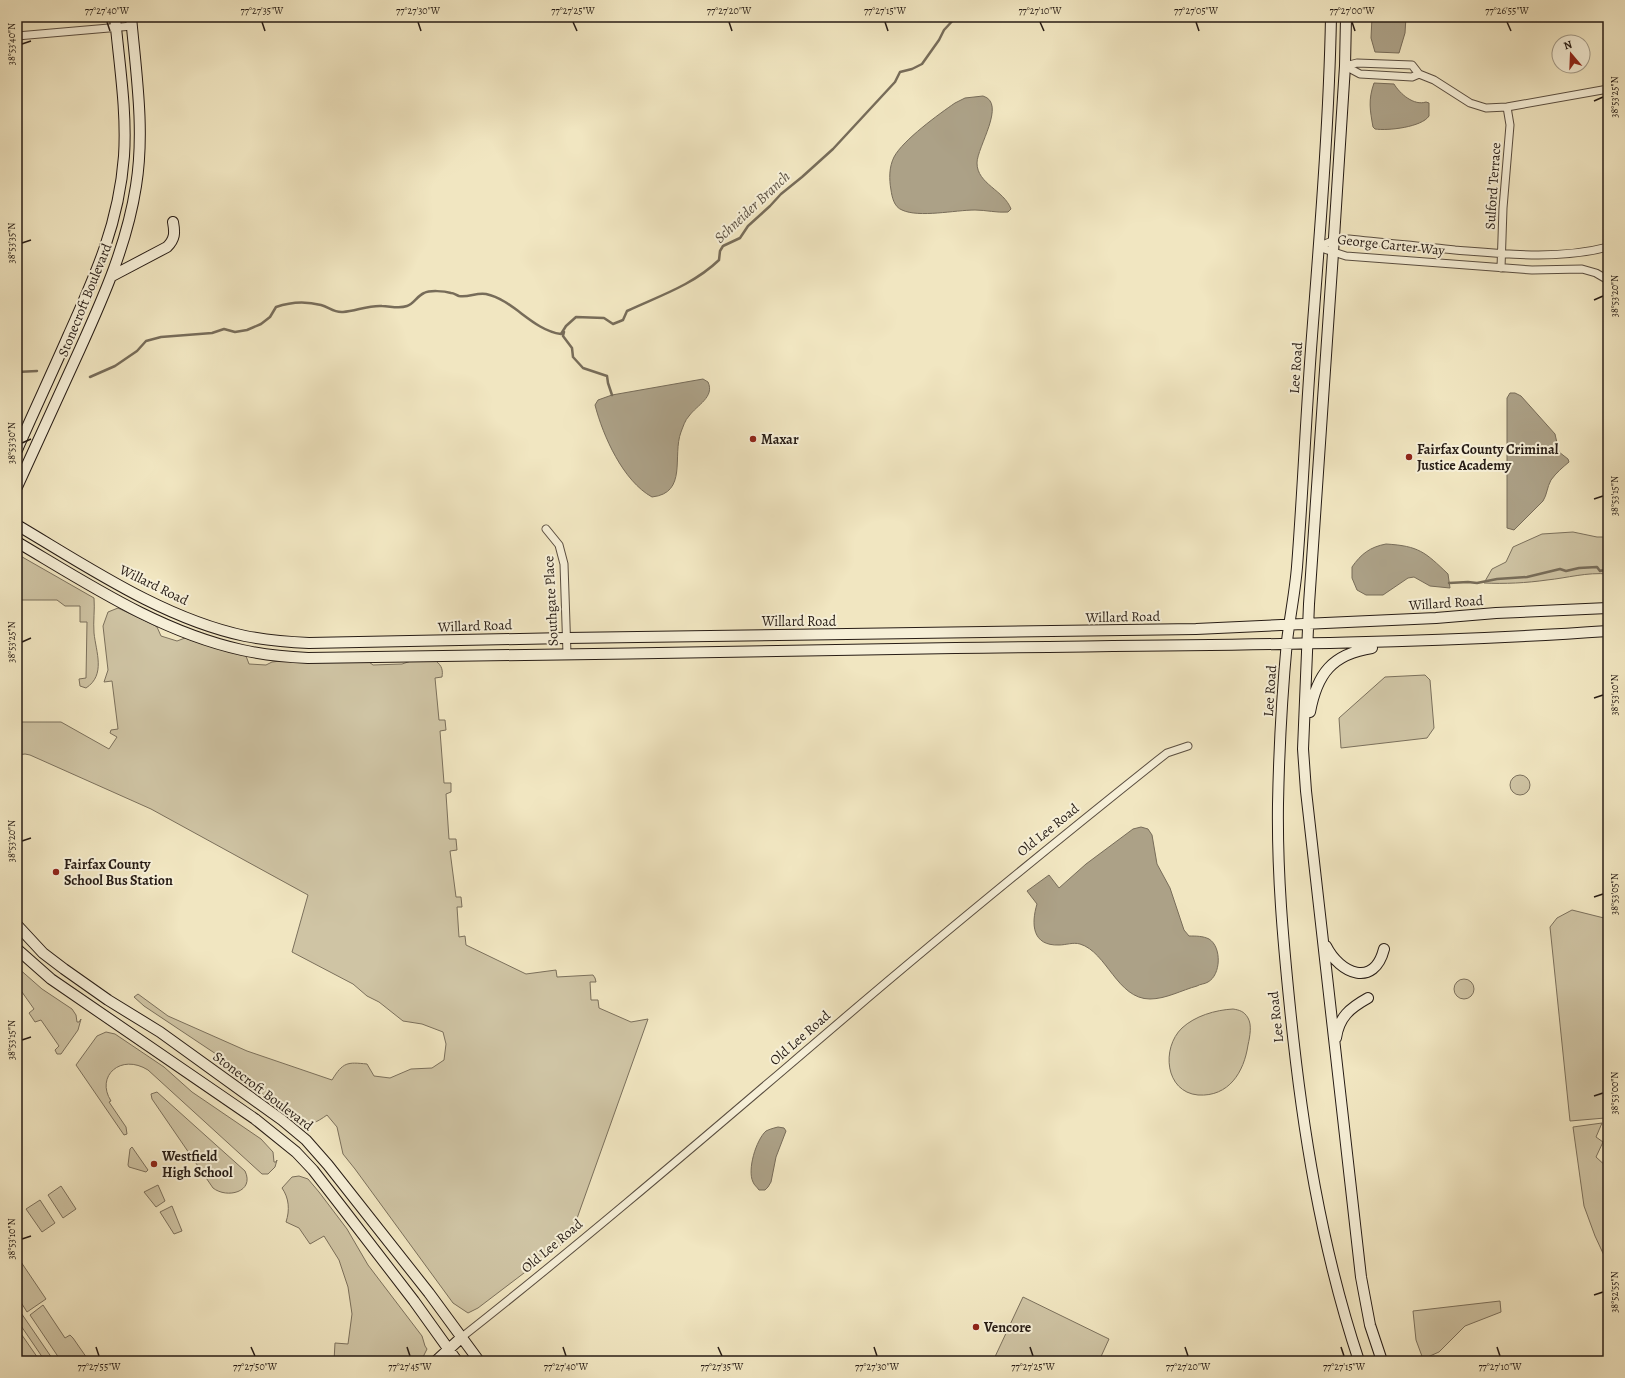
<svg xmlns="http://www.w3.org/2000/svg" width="1625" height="1378" viewBox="0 0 1625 1378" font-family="Alegreya,serif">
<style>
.green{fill:#cfc4a4;stroke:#7b705c}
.water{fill:#aca187;stroke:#776c59}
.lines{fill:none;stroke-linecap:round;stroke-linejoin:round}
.stream{stroke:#776c59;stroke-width:2.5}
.street-casing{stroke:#5a4e40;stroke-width:9}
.secondary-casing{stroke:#271c15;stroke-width:12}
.street{stroke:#f6efd7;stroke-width:7}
.secondary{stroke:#f6efd7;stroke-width:10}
.ticks{fill:none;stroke:#271c15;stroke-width:1.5}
.poi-dot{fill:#8f2418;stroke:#f6efd7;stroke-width:1.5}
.labels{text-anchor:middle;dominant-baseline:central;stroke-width:4;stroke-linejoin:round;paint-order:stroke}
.street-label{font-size:14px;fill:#271c15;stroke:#f6efd7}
.poi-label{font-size:14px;font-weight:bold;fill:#271c15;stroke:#f6efd7;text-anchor:start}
.water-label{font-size:15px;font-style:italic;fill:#5c5143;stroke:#f6efd7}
.neatline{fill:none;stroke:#271c15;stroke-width:1.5}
.ticks-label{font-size:10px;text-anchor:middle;fill:#271c15}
</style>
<rect width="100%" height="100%" fill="#f1e6c1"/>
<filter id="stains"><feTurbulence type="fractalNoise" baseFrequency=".005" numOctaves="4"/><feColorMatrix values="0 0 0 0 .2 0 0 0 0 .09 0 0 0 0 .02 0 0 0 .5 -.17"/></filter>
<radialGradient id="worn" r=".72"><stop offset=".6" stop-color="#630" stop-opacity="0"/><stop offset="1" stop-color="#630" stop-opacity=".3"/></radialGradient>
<path class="green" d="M1573,532L1597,537H1608V574C1587,572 1567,578 1547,580C1526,583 1505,584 1484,583L1492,569L1506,562L1513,547L1542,534Z
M17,554L94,598C95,610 93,621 94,633C96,652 106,675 86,688L80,686L79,679L86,678L87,622H80V606H65L57,600H17Z
M118,608L152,624L157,627L161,636L177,641L185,638L215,648L242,654L246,656L249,664L266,665L272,662L281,661L369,662L373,665L402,664L411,661H436C442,666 443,670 442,677L435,678L439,720H445L446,730L440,731L444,783H451V792L446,794L449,839H456L457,850L450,851L456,897H461L462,907H457L459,937L465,936L466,945L526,974L556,970L557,977L593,975L595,978L596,982H590L591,1000H598L599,1008L631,1022L648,1019L570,1238L478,1308L468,1313L453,1303L355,1169L343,1154L337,1127L327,1115C317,1122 309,1127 297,1123L216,1054L144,1006L134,997L138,994L168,1016L247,1051L332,1080C343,1062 347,1062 367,1064L374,1076L390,1078L411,1069L432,1068L444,1060L446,1044L443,1032L422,1024L403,1021L379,1002L367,996L353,984L292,952L308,895L151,809L30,755L25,754L17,755V722H61L109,749L117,737L110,733L111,730L118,729L112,681L104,682L108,670L103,626L108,612Z
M1425,675L1430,680L1434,728L1427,738L1341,748L1339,718L1385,677Z
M1510 785a10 10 0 1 1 20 0a10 10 0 1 1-20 0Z
M1572,910L1608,919V1110L1605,1118L1570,1121L1550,927L1557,918Z
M17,967L42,989L72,1009L76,1015L77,1022H79L81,1019L78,1030L61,1054H57L55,1050L59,1046L41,1020L35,1022L29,1013L34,1009L17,985Z
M1454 989a10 10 0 1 1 20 0a10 10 0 1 1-20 0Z
M1233,1009C1239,1010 1244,1011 1248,1018C1252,1025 1250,1036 1248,1045C1244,1072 1229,1097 1198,1095C1165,1092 1161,1048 1182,1028C1195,1016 1215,1010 1233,1009Z
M106,1032L115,1034L164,1067L192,1092L261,1139L273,1152L274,1162H276L277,1160L275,1167L268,1174H262L148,1070C121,1053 95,1076 111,1101L109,1102L126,1127L127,1134L124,1135L76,1065L97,1036Z
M157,1092L245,1171C255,1192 227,1199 213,1188L152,1099L151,1094Z
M1602,1123L1596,1137L1603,1142L1596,1157L1608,1168V1264L1595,1236L1584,1206L1573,1127Z
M132,1147L148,1170L146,1172L129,1167L128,1165L130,1149Z
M299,1176L308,1179L319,1192L347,1229L368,1265L422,1336L425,1346L427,1349L421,1361H334L335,1343L348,1344L352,1314L348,1287L339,1260L324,1236L310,1244L299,1228L286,1222C290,1210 289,1198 282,1188L292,1177Z
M158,1185L165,1201L156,1207L144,1192Z
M61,1186L76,1209L63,1218L48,1195Z
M40,1200L55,1223L42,1232L26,1209Z
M172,1206L182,1231L174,1234L160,1212Z
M17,1256L46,1299L27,1312L17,1296Z
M1023,1297L1109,1339L1099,1361H993Z
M1500,1301L1501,1312L1465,1326L1439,1352L1423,1359L1416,1340L1413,1311Z
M43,1305L65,1338L70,1335L73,1338L89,1361H61L30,1315Z
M17,1307L54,1361H45L17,1320Z
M17,1328L40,1361H17Z"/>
<path class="water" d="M1372,17H1406L1405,33L1399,53L1375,52L1371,38Z
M1374,83L1394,84C1400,94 1414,106 1426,102L1429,103V116C1422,127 1388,131 1375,129L1373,127C1370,110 1368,100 1374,83Z
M983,96C1007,103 977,147 977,163C977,184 1004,190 1011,209L1008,212C997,213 986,210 975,210C955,210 919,218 902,210C894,207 892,197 891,190C889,179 889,167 894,157C903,140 939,114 955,103L965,98Z
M703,379L708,382C715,397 697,405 689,416C685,420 683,427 681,432C672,456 688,493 652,497C623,481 603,436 595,405L598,400L612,395Z
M1510,393H1515L1521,396L1555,434L1559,452L1568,459L1569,462C1563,467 1556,473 1551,480C1547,487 1547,495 1543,501L1514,530L1507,528V398Z
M1386,544C1419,546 1425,552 1448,574L1450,588L1430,586L1414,577L1408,578L1383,595H1366L1357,590L1352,578V567C1361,554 1370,547 1386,544Z
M1141,827L1148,829L1152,835L1157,864L1170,888L1184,930L1189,936C1196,936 1203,936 1209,939C1222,947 1221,975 1208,982C1205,984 1200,984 1197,986C1182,990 1166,999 1150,999C1117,999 1107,952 1080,944C1073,942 1066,945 1059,945C1032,946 1031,924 1037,904L1027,891L1049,875L1059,888L1086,864L1133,829Z
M778,1127L784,1128L786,1131L776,1157L771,1182L768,1187L765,1190H759C757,1187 754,1185 753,1182C747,1170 756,1140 766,1131C770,1129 774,1128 778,1127Z"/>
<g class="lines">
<path class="stream" d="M564,332L563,336L572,348L573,357L583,368L607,376L608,383L612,395
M17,372L37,371
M90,377L115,366L137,351L146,341L161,337L212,333L224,329L235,332L247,330L261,324L270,317L276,307C290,302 306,301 321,305C329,307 334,313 343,312C356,311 369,305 382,306C390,306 399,309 407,306C414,304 417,296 424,293C430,290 444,291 451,293C454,293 456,295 459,296C468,298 477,292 486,294C514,300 532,330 561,334L566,326L576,317L604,318L613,324L623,320L627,311C659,296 693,285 719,260L720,251L723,246L740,238L748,226L770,206L781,194L802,177L833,149L895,82L900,72L912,69L922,64L939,40L944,30L956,17
M1449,583L1468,582L1477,583L1497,579L1527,577L1560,569L1566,571L1579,568L1597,567L1600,571L1608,569"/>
<defs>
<path id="street" d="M17,36L132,26
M1345,66L1357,63L1412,65L1419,74L1434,80L1470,103L1486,108L1507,107L1608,89
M1345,66L1360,74L1412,77L1419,74
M1318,247L1346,256L1532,270L1582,269L1596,273L1608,280
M1318,247L1334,240L1349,239C1384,243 1420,246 1455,250C1505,254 1559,260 1608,247
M1501,268L1503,208L1510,125L1507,107
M546,529L559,545L564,564L567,654
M462,1337C594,1233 721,1123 849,1014C951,927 1054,843 1158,760L1167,753L1188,746"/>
<path id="secondary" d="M1331,17C1329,123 1320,231 1312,336C1306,413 1303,490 1297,567C1295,592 1290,616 1287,641C1282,695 1279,750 1278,804C1277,873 1283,940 1290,1008C1302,1127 1321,1247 1359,1361
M1346,17L1345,66L1333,253L1309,604L1303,749L1306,791L1361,1277L1370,1325L1382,1361
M112,276L167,247C175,239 175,233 173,222
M17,450C34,411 52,373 69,334C96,274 119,223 124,156C127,110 119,63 115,17
M17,487C38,441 59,395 80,349C104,296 127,244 136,186C145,131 136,72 131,17
M17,525C88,567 164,619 245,636C266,640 287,642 309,643L566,638L1196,629L1436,618L1496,613L1608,608
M17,542C88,584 160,632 242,650C264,655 286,657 308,658C524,656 739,651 955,648C1173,645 1391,646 1608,631
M1310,712C1317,674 1332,654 1372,648
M17,925L43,953L64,969L108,1000L160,1032L282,1120L306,1140L328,1165L429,1293L479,1361
M1326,946C1340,974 1374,988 1384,949
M17,949L51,979L255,1119L296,1152L313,1170L344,1210L414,1301L457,1361
M1336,1038C1339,1017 1350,1008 1368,998
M436,1361L462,1337"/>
</defs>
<use href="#street" class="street-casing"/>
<use href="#secondary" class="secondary-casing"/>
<use href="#street" class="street"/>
<use href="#secondary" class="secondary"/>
</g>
<path class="ticks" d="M107,22L110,31M262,22L265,31M418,22L421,31M573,22L577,31M729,22L732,31M885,22L888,31M1040,22L1044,31M1196,22L1199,31M1352,22L1355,31M1507,22L1511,31M22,44L31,41M1594,101L1603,97M22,243L31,240M1594,300L1603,296M22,443L31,439M1594,499L1603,496M22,642L31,638M1594,698L1603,695M22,841L31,838M1594,897L1603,894M22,1040L31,1037M1594,1096L1603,1093M22,1239L31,1236M1594,1295L1603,1292M96,1347L99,1356M251,1347L255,1356M407,1347L410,1356M563,1347L566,1356M718,1347L722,1356M874,1347L877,1356M1030,1347L1033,1356M1185,1347L1188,1356M1341,1347L1344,1356M1497,1347L1500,1356"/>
<g class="poi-dot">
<circle cx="753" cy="439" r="4"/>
<circle cx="1409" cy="457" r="4"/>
<circle cx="56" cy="872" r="4"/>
<circle cx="154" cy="1164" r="4"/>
<circle cx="976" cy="1327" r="4"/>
</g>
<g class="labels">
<g class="street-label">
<text transform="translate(1493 186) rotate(-86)">Sulford Terrace</text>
<text transform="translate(1391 245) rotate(6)">George Carter Way</text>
<text transform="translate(85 300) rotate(-68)">Stonecroft Boulevard</text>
<text transform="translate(1296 368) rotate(-86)">Lee Road</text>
<text transform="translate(154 585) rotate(26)">Willard Road</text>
<text transform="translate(551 601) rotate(-93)">Southgate Place</text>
<text transform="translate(1446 603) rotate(-4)">Willard Road</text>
<text transform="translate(1123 617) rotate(-1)">Willard Road</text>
<text x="799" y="621">Willard Road</text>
<text transform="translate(475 626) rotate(-2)">Willard Road</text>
<text transform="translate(1270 691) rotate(-86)">Lee Road</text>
<text transform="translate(1048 830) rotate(-39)">Old Lee Road</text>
<text transform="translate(1276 1017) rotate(-96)">Lee Road</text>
<text transform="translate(800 1038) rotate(-41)">Old Lee Road</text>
<text transform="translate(263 1091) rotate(37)">Stonecroft Boulevard</text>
<text transform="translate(552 1246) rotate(-40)">Old Lee Road</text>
</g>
<g class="poi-label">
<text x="761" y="439">Maxar</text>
<text x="1417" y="449">Fairfax County Criminal<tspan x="1417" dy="16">Justice Academy</tspan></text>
<text x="64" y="864">Fairfax County<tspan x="64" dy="16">School Bus Station</tspan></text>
<text x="162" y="1156">Westfield<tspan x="162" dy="16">High School</tspan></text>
<text x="984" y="1327">Vencore</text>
</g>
<g class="water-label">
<text transform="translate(752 207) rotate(-43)">Schneider Branch</text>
</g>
</g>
<rect width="1625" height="1378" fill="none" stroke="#f1e6c1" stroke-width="44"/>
<g transform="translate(1571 54) rotate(341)"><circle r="19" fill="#f6efd7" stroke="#a39b89"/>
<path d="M0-3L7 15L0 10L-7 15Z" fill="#8f2418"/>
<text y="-6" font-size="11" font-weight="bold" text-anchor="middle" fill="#271c15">N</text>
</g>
<rect x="22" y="22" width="1581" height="1334" class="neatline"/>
<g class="ticks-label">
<text x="107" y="14">77°27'40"W</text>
<text x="262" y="14">77°27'35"W</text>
<text x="418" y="14">77°27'30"W</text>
<text x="573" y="14">77°27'25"W</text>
<text x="729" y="14">77°27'20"W</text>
<text x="885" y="14">77°27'15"W</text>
<text x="1040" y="14">77°27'10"W</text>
<text x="1196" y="14">77°27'05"W</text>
<text x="1352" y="14">77°27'00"W</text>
<text x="1507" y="14">77°26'55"W</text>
<text transform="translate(11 44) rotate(-90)" y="4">38°53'40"N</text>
<text transform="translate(1614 97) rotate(-90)" y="4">38°53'25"N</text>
<text transform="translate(11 243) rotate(-90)" y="4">38°53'35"N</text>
<text transform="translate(1614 296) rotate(-90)" y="4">38°53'20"N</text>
<text transform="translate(11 443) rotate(-90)" y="4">38°53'30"N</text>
<text transform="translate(1614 496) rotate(-90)" y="4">38°53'15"N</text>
<text transform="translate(11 642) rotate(-90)" y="4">38°53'25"N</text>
<text transform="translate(1614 695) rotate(-90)" y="4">38°53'10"N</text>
<text transform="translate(11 841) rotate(-90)" y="4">38°53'20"N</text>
<text transform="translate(1614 894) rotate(-90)" y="4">38°53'05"N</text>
<text transform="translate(11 1040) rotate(-90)" y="4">38°53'15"N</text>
<text transform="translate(1614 1093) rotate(-90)" y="4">38°53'00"N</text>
<text transform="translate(11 1239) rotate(-90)" y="4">38°53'10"N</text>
<text transform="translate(1614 1292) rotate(-90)" y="4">38°52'55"N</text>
<text x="99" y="1370">77°27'55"W</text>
<text x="255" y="1370">77°27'50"W</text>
<text x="410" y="1370">77°27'45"W</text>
<text x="566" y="1370">77°27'40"W</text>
<text x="722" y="1370">77°27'35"W</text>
<text x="877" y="1370">77°27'30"W</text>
<text x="1033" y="1370">77°27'25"W</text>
<text x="1188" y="1370">77°27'20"W</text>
<text x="1344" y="1370">77°27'15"W</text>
<text x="1500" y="1370">77°27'10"W</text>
</g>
<rect width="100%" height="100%" filter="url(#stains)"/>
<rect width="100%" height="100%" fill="url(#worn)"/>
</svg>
